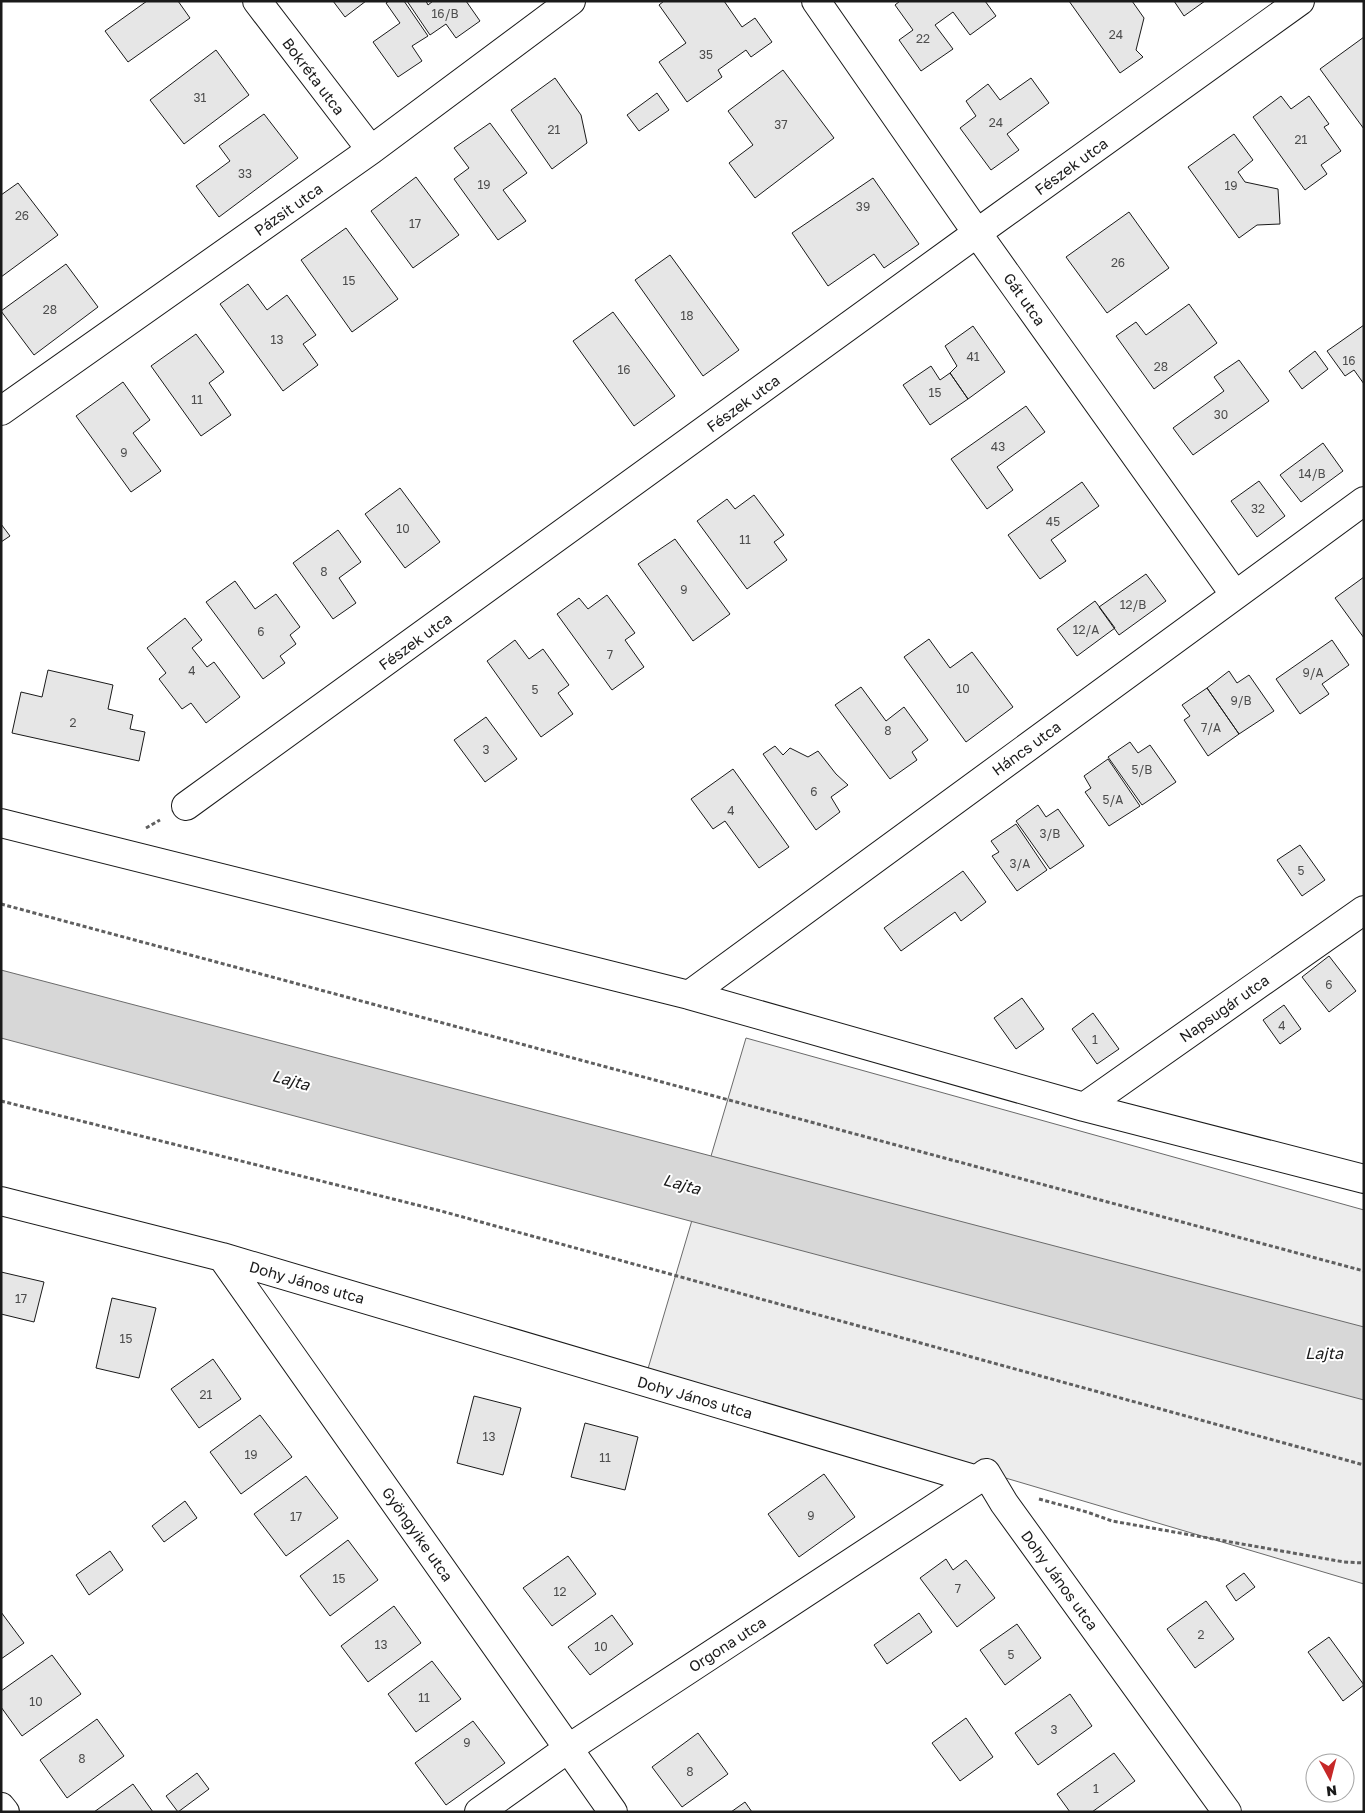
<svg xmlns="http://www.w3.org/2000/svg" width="1365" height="1813" viewBox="0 0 1365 1813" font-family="'Golos Text',sans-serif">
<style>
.built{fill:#ededed;stroke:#6a6a6a}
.water{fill:#d7d7d7;stroke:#6a6a6a}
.building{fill:#e6e6e6;stroke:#1a1a1a}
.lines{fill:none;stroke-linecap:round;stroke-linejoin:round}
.street-casing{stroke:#1a1a1a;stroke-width:30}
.path{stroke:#5f5f5f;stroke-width:3;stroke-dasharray:4 2.5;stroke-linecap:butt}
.street{stroke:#fff;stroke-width:28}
.labels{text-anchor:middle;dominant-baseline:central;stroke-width:4;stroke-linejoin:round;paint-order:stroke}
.number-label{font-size:12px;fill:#4d4d4d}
.street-label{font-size:15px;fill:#1a1a1a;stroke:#fff}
.water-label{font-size:16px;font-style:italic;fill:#1a1a1a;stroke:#fff}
</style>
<rect width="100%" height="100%" fill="#fff"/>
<path class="built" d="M746,1038L1364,1210V1584L647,1372Z"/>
<path class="water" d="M1,970L1364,1327V1400L1,1038Z"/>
<path class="building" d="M147,1H178L190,18L128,62L105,31Z
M333,1H366L345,17Z
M389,1H404L428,36L412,46L422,61L398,77L373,42L400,23L386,3Z
M407,1H426L428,5L433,1H466L480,21L456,38L446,24L430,35Z
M664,1H724L742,27L755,18L772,42L751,57L746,50L718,70L722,77L687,102L659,62L686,43L659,5Z
M900,1H985L996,16L970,35L953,12L935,25L953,49L921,71L899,40L913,30L895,5Z
M1069,1H1132L1144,18L1136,50L1143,57L1120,73Z
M1174,1H1205L1184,16Z
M1364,37V129L1320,69Z
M216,50L249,95L184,144L150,100Z
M783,70L834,138L755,198L729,163L753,145L728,111Z
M555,78L581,115L587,143L552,169L511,110Z
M1031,78L1049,103L1007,134L1019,150L991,170L960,128L976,116L966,101L988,84L1000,100Z
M657,93L669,110L639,131L627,115Z
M1281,96L1291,109L1309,96L1329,124L1324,127L1341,151L1321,165L1327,174L1305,190L1253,117Z
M264,114L298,158L219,217L196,186L230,161L219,146Z
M490,123L527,173L503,190L526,221L498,240L454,179L469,168L454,148Z
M1234,134L1253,160L1238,172L1245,182L1278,189L1280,224L1257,225L1239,238L1188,167Z
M416,177L459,235L413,268L371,211Z
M873,178L919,244L884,268L874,254L828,286L792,233Z
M18,183L58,235L1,277V195Z
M1129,212L1169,268L1107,313L1066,257Z
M346,228L398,299L352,332L301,260Z
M670,255L739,350L703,376L635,280Z
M66,264L98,307L34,355L1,311Z
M248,284L267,310L287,295L316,335L303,344L318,365L283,391L220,304Z
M1189,304L1217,343L1154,389L1116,336L1136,322L1146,335Z
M613,312L675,396L634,426L573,341Z
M1364,325V384L1354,370L1345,376L1327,351Z
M973,326L1005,372L968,399L950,373L957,366L945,346Z
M196,334L224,372L209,383L231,415L201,436L151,366Z
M1315,351L1328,369L1302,389L1289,371Z
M1239,360L1269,401L1193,455L1173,428L1224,391L1214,377Z
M931,366L940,380L950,373L968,399L930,425L903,385Z
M123,382L150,420L133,433L161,471L131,492L76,416Z
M1026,406L1045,432L997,467L1013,490L987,509L951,459Z
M1323,443L1343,471L1301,502L1280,475Z
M1259,481L1285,516L1257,537L1231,501Z
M1082,482L1099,506L1051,540L1066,561L1040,579L1008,535Z
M400,488L440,542L405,568L365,514Z
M754,495L784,535L774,542L787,560L747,589L697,521L727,499L735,509Z
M1,524L10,536L1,542Z
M338,530L361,562L339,578L356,603L333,619L293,563Z
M675,539L730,614L693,641L638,564Z
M1146,574L1166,601L1119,635L1099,607Z
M1364,577V638L1335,598Z
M235,581L255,609L276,594L300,627L290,635L296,644L280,656L285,663L263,679L206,602Z
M607,595L635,633L625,640L644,667L612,690L557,614L579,598L588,609Z
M1095,601L1115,628L1077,656L1057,629Z
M185,618L202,640L192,648L207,667L214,662L240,697L206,723L191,703L182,709L159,679L166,673L147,648Z
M929,639L950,668L972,652L1013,707L966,742L904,657Z
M515,640L529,659L543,649L569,685L558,693L573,714L541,737L487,661Z
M1332,640L1349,665L1322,684L1329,694L1300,714L1276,679Z
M48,670L113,685L108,709L133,715L130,729L145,732L139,761L12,733L21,692L42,697Z
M1229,671L1237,683L1249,675L1274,711L1239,734L1207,688Z
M861,687L886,721L904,707L928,740L912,752L917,760L890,779L835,705Z
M1207,688L1239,734L1208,756L1184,720L1190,716L1182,705Z
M486,717L517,759L485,782L454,740Z
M1130,742L1138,753L1150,745L1176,782L1142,805L1108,757Z
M775,746L783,755L790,748L808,757L818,751L836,774L848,785L831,797L840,812L816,830L763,754Z
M1108,759L1140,806L1109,826L1085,792L1091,788L1084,776Z
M733,769L789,847L759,868L725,821L713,829L691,799Z
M1038,805L1046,817L1058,809L1084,846L1050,869L1016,821Z
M1016,824L1047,870L1017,891L992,856L999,852L991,841Z
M1300,845L1325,880L1302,896L1277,860Z
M963,871L986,902L961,921L955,912L901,951L884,928Z
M1329,956L1356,991L1329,1012L1302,977Z
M1022,998L1044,1029L1016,1049L994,1018Z
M1284,1005L1301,1029L1280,1044L1263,1020Z
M1093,1013L1119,1049L1097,1064L1072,1029Z
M1,1272L44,1282L34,1322L1,1314Z
M112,1298L156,1308L139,1378L96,1368Z
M213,1359L241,1399L199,1428L171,1389Z
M474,1396L521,1408L503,1475L457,1463Z
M260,1415L292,1457L241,1494L210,1452Z
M585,1423L638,1437L625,1490L571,1477Z
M824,1474L855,1517L799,1557L768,1514Z
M306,1476L338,1518L286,1556L254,1514Z
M185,1501L197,1518L164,1542L152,1526Z
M348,1540L378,1580L330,1616L300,1576Z
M110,1551L123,1570L89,1595L76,1575Z
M568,1556L596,1594L552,1626L523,1588Z
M946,1559L953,1570L966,1560L995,1598L957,1627L920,1578Z
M1244,1573L1255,1587L1236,1601L1226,1586Z
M1206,1601L1234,1639L1195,1668L1167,1629Z
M394,1606L421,1643L368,1682L341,1646Z
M1,1612L24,1643L1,1659Z
M919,1613L932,1632L887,1664L874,1645Z
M612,1615L633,1644L590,1675L568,1647Z
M1017,1624L1041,1658L1005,1685L980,1650Z
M1329,1637L1364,1685L1343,1701L1308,1652Z
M52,1655L81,1694L22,1736L1,1707V1691Z
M432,1661L461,1699L416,1732L388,1694Z
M1070,1694L1092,1726L1038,1765L1015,1733Z
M966,1718L993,1757L960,1781L932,1743Z
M97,1719L124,1756L67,1798L40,1760Z
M473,1721L505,1763L446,1805L415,1763Z
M698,1733L728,1774L682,1807L652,1767Z
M1114,1753L1135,1781L1092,1812H1070L1057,1794Z
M197,1773L209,1789L178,1812L166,1796Z
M133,1784L153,1812H94Z
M745,1802L752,1812H731Z"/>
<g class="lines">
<defs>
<path id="street" d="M257,1L371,150
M816,1L977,233L1235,595
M1,411L371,150L571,1
M186,806L977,233L1300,1
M1,823L689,995L1084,1107L1364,1179
M689,995L1364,501
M1084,1107L1364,910
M1,1201L222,1257L977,1480L986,1473L1004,1503L1227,1812
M222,1257L613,1812
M1,1807L5,1812
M479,1812L569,1748L977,1480"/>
</defs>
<use href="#street" class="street-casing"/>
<path class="path" d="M146,828L160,820
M1,904L1364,1271
M1,1101L441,1211L1364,1465
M1039,1499L1087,1512L1112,1521L1344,1562L1364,1563"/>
<use href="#street" class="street"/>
</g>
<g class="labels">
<g class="number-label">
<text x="445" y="13">16/B</text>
<text x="1116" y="34">24</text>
<text x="923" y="38">22</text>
<text x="706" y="54">35</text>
<text x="200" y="97">31</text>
<text x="996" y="122">24</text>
<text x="781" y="124">37</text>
<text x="554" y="129">21</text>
<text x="1301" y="139">21</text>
<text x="245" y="173">33</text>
<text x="484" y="184">19</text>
<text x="1231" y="185">19</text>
<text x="863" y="206">39</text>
<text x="22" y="215">26</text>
<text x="415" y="223">17</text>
<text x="1118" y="262">26</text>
<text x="349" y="280">15</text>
<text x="50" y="309">28</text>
<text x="687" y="315">18</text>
<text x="277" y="339">13</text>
<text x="973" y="356">41</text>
<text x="1349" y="360">16</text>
<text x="1161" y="366">28</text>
<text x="624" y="369">16</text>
<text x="935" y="392">15</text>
<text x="197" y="399">11</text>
<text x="1221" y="414">30</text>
<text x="998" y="446">43</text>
<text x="124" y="452">9</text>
<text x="1312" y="473">14/B</text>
<text x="1258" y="508">32</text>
<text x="1053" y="521">45</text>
<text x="403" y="528">10</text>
<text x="745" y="539">11</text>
<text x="324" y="571">8</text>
<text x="684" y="589">9</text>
<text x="1133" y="604">12/B</text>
<text x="1086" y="629">12/A</text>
<text x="261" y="631">6</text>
<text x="610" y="654">7</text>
<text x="192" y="670">4</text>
<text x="1313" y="672">9/A</text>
<text x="963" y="688">10</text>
<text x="535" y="689">5</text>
<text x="1241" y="700">9/B</text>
<text x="73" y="722">2</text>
<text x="1211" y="727">7/A</text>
<text x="888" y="730">8</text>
<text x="486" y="749">3</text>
<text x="1142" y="769">5/B</text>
<text x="814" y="791">6</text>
<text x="1113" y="799">5/A</text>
<text x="731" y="810">4</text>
<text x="1050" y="833">3/B</text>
<text x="1020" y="863">3/A</text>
<text x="1301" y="870">5</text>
<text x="1329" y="984">6</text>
<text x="1282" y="1025">4</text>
<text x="1095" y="1039">1</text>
<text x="21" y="1298">17</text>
<text x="126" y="1338">15</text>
<text x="206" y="1394">21</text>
<text x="489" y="1436">13</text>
<text x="251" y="1454">19</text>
<text x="605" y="1457">11</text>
<text x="811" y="1515">9</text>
<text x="296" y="1516">17</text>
<text x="339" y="1578">15</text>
<text x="958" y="1588">7</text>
<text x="560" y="1591">12</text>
<text x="1201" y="1634">2</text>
<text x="381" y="1644">13</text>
<text x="601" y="1646">10</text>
<text x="1011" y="1654">5</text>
<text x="424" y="1697">11</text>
<text x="36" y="1701">10</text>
<text x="1054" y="1729">3</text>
<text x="467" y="1742">9</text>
<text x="82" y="1758">8</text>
<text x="690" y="1771">8</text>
<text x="1096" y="1788">1</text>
</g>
<g class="street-label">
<text transform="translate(314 76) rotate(53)">Bokréta utca</text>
<text transform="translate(1071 166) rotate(-36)">Fészek utca</text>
<text transform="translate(288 209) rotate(-35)">Pázsit utca</text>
<text transform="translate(1025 299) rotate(55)">Gát utca</text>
<text transform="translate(743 403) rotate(-36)">Fészek utca</text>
<text transform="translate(415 641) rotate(-36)">Fészek utca</text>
<text transform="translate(1026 748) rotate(-36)">Háncs utca</text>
<text transform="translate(1224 1008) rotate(-35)">Napsugár utca</text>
<text transform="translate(307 1282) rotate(16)">Dohy János utca</text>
<text transform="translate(695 1397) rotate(16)">Dohy János utca</text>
<text transform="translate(418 1534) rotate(55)">Gyöngyike utca</text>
<text transform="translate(1060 1580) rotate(54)">Dohy János utca</text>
<text transform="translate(727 1644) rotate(-33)">Orgona utca</text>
</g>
<g class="water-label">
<text transform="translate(291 1080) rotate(15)">Lajta</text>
<text transform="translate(682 1184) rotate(15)">Lajta</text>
<text x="1324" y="1353">Lajta</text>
</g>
</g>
<rect width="1365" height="1813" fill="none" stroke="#1a1a1a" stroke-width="5"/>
<g transform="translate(1330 1778) rotate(173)"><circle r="24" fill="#ffffff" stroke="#a3a3a3"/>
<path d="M0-4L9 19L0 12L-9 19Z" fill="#c62828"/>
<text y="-8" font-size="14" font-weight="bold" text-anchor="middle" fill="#1a1a1a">N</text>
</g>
</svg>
